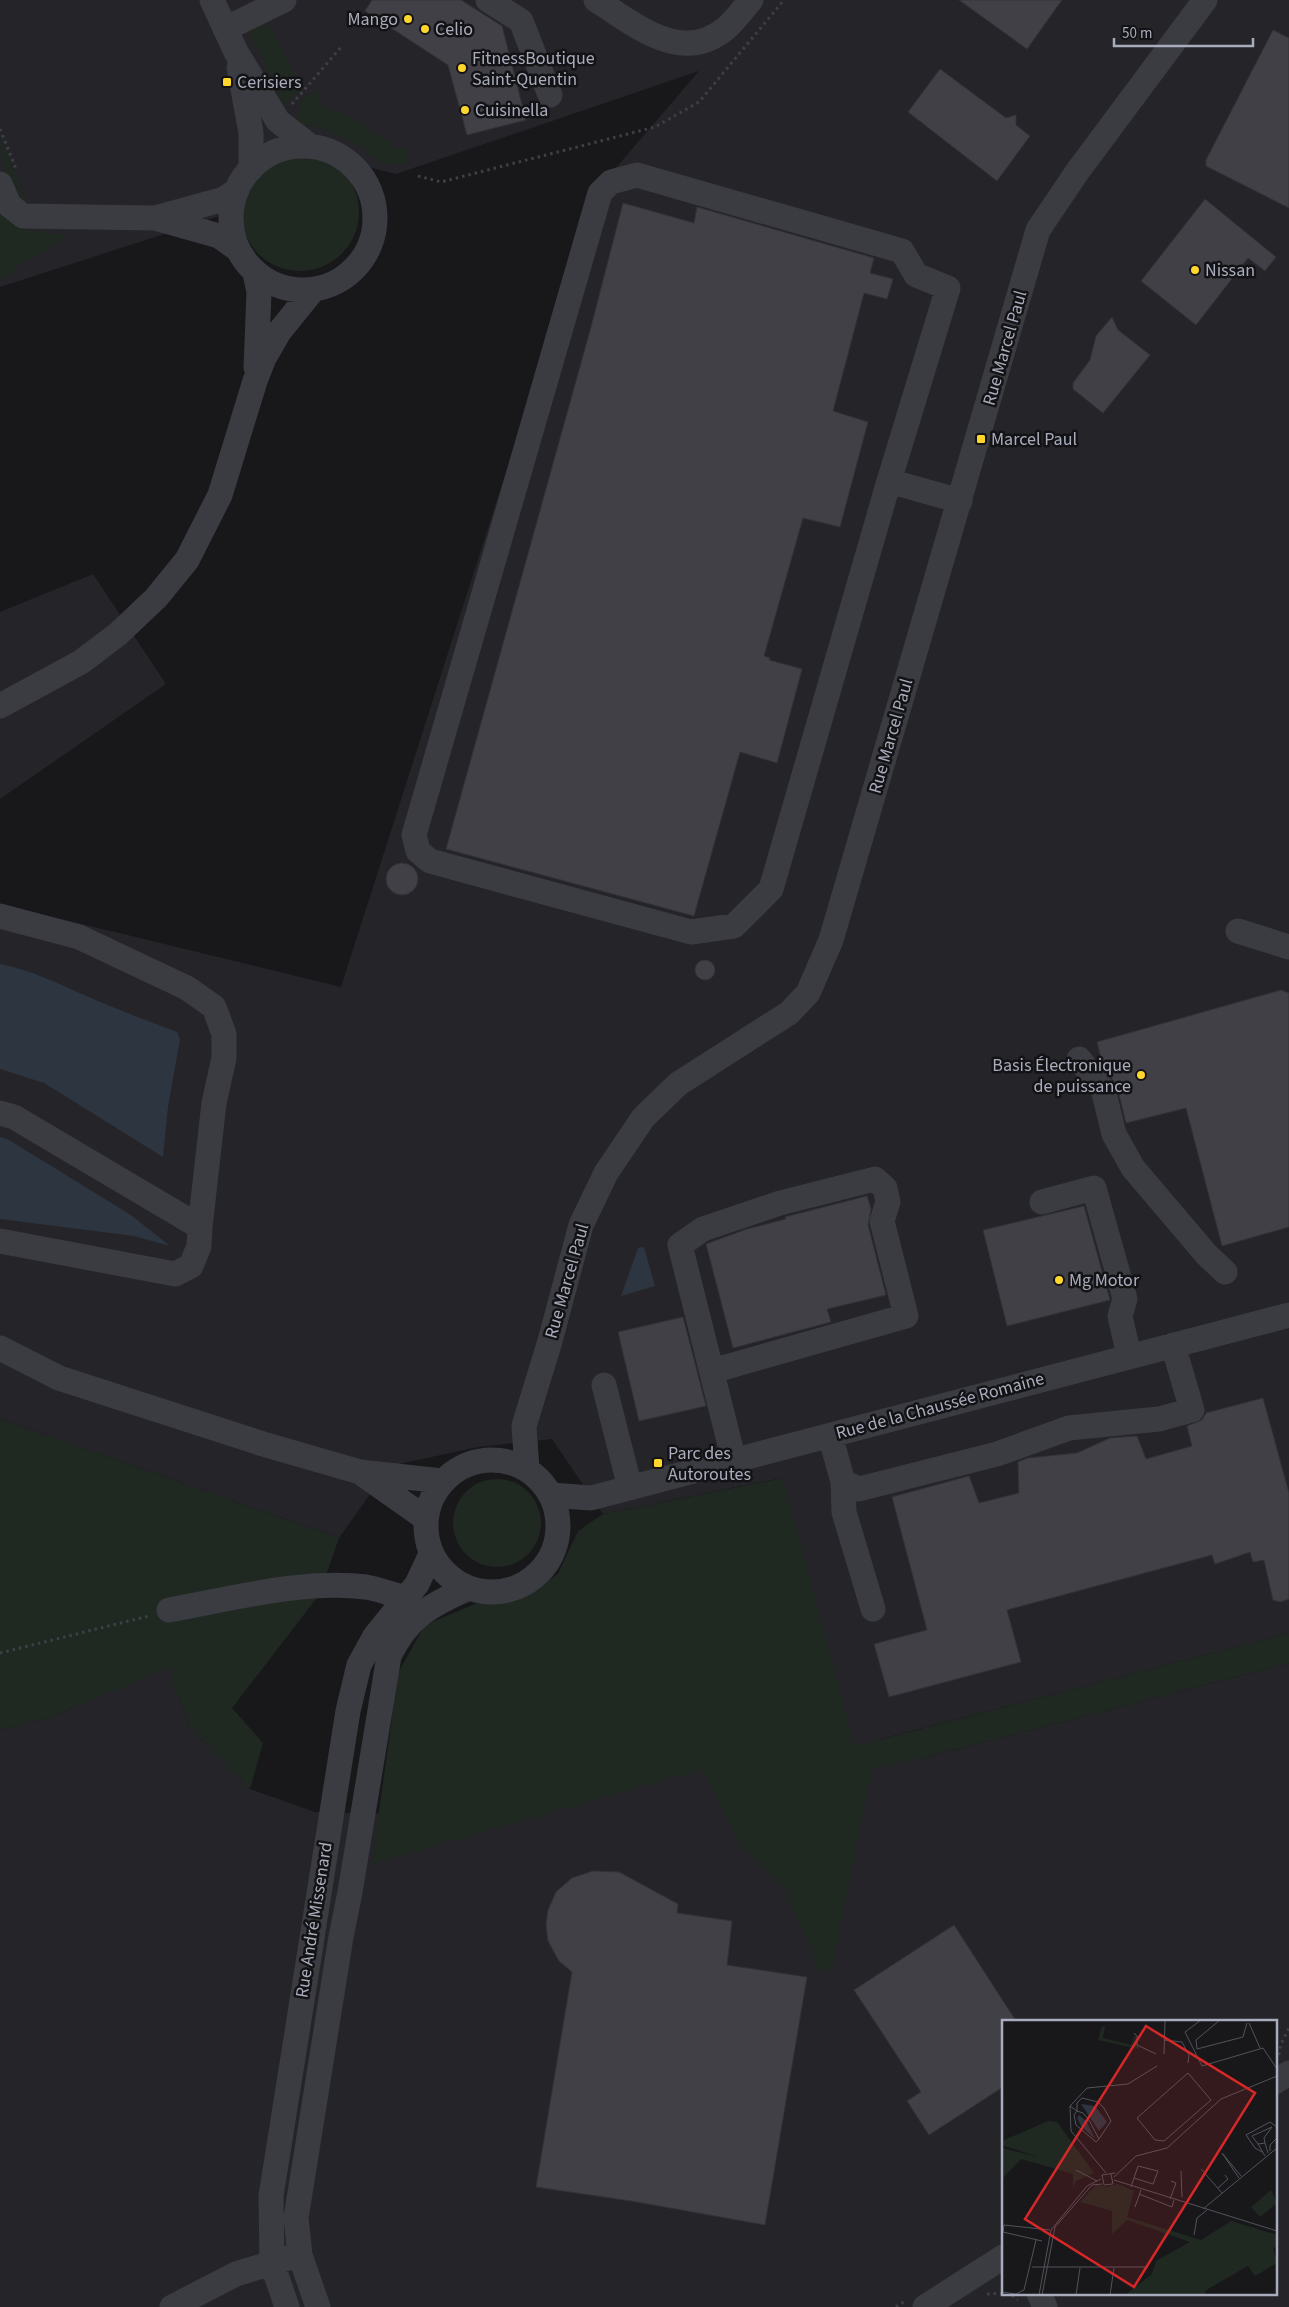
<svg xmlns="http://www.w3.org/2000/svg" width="1289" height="2307" viewBox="0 0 1289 2307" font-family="'Source Sans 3',sans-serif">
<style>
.built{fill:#252428;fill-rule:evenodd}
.green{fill:#1f2922}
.water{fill:#2c3540}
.building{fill:#404046;stroke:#333237}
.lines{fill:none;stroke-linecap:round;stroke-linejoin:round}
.path{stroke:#3f4047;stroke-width:3;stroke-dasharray:2.5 4;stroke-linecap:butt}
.minor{stroke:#3b3b42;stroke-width:25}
.poi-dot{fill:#ffd72c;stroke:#131316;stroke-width:2}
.labels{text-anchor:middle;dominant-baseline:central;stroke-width:5;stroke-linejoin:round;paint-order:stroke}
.poi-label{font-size:18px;fill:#a9acbc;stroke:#131316;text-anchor:start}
.street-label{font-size:18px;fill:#a9acbc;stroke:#131316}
.inset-road{fill:none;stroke:#52535b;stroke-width:1}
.view{fill:#d62828;fill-opacity:0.15;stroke:#d62828;stroke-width:2.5}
.inset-edge{fill:none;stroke:#a9acbc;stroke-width:2.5}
</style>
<rect width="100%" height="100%" fill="#18181b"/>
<path class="built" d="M0,0H1289V1633L877,1740L916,1760L1289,1663V2307H0V1730L52,1717L167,1667L191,1729L250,1789L315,1812L390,1814L782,1478L603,1514L552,1439L478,1447L390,1466L339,1538L0,1419V904L341,987L596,191L699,71L396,174L271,142L220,216L0,287ZM1003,2021H1275V2293H1003Z
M93,574L166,684L0,799V612Z"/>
<path class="green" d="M267,20L301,89L284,104L248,31Z
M321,91L319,104L353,118L398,149L409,147L408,158L404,165L378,162L356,143L326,130L298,124V108L305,95Z
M0,136L27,204C8,192 0,157 0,136Z
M241 212a59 59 0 1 1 118 0a59 59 0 1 1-118 0Z
M0,211L25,230L65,235L48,252L16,265V274L0,279Z
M0,1419L339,1538L319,1595L232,1708L263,1743L250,1789L191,1729L167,1668L52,1717L0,1730Z
M783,1478L855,1746L1289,1633V1663L916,1760L872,1769L832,1970L820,1971L784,1888L737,1841L702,1769L372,1864L398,1673L425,1625L475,1604L517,1601L558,1574L578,1531L603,1514Z
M453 1523a44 44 0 1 1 88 0a44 44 0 1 1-88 0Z"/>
<path class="water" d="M0,964C32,970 61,985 91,998C119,1010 148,1021 177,1032L180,1039L168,1107L163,1157L44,1083L0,1069Z
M0,1137L9,1140L131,1215L170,1246L134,1236L0,1219Z
M644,1247L655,1286L621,1296L638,1248Z"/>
<path class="building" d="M372,0H461L502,26L526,120L467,135L448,65L365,11Z
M959,0H1062L1027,49Z
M1273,30L1289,38V208L1206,166V160Z
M940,69L1006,118L1016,115V125L1030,136L997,181L908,112Z
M1205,199L1276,257L1265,271L1248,258L1196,325L1141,281Z
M623,203L694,223L697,207L874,258L870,273L893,279L887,299L864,293L833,411L868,422L840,527L803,518L764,656L770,658L769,660L802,669L777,763L740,752L694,916L446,849L591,327Z
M1112,317L1118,330L1150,355L1103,413L1073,389V383L1090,360L1096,336Z
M386 879a16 16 0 1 1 32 0a16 16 0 1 1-32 0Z
M695 970a10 10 0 1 1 20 0a10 10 0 1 1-20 0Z
M1281,990L1289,993V1227L1222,1246L1186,1108L1126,1123L1117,1086L1103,1066L1097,1042Z
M867,1196L871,1209L868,1225L886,1295L827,1309L831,1322L733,1348L706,1244L747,1229L786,1219L785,1217Z
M1084,1206L1110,1300L1007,1326L983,1230Z
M683,1317L706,1406L639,1421L618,1332Z
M1263,1398L1289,1493V1599L1280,1602L1273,1600L1264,1560L1253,1562L1250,1552L1215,1564L1212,1555L1007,1610L1021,1662L889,1697L874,1644L927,1630L892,1497L969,1476L979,1503L1019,1493L1018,1462L1028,1458L1077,1453L1110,1438L1137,1436L1146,1459L1192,1446L1187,1426L1202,1420L1206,1413Z
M593,1871L619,1872L678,1904L677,1913L732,1921L727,1965L807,1977L765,2225L631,2201L536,2187L572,1972L559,1961L548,1941L546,1925L548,1910L556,1892L572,1878Z
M954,1925L1016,2021H1003V2087L929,2135L907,2101L921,2092L854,1990Z"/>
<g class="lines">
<path class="path" d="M292,104L342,46
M0,129L16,169
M418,176L441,182L655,127L699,102L784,0
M0,1653L149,1616
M1279,2055L1281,2044L1289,2028
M987,2294L1009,2293L1018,2300
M896,2307L905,2301"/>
<path class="minor" d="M212,0L236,52L278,121L310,146
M488,0L521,21L550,95
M596,0C634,24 681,65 725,29C735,21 743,9 751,0
M225,29L284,0
M239,67L251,133V169
M231 218a72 72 0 1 1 144 0a72 72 0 1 1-144 0Z
M637,175L902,251L916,275L948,288L889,481L771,889L734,926L691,932L430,861L418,851L414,835L600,193L611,182Z
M0,184L9,205L23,216L155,218L219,236L236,248
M155,218L224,199L237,190
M255,273L259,292L256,367
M889,481L960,501
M0,706L81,662L118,634L156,598L187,560L220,495L255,381L264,358L279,332L313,290
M0,916L79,937L187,988L214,1007L224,1034V1058L214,1103L200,1227
M1238,931L1289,947
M1079,1059L1103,1089L1114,1134L1133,1168L1206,1254L1225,1272
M0,1113L14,1117L200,1227L199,1246L191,1266L175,1274L0,1241
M1042,1202L1094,1188L1125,1299L1120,1316L1129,1356
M0,1348L59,1378L263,1444L360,1472L442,1481
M712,1371L906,1316L882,1221L888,1202L885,1188L875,1179L780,1203L703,1229L680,1245L734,1461
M604,1385L630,1488
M830,1435L843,1482L844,1512L873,1609
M426 1526a66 66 0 1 1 132 0a66 66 0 1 1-132 0Z
M527,1469L524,1426L550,1341L581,1225L606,1173L643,1118L678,1084L789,1013L808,993L831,940L1038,230L1077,172L1205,0
M364,1475L425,1518
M843,1482L859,1489L997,1454L1069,1428L1159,1419L1192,1410L1173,1345
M551,1495L591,1498L1289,1315
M169,1610C230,1599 305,1579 366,1587C379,1589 393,1595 406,1598
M1275,2082L1289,2073
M1039,2293L1045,2307
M172,2307L236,2274L288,2258
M287,2307L272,2263L271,2196L348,1711L359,1665L375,1636L417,1584L431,1554
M318,2307L300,2255L296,2218L341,1937L350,1892L389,1656C408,1617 430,1605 469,1588
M925,2307L1003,2257"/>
</g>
<g class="poi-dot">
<circle cx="408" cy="19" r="5"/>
<circle cx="425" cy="29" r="5"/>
<circle cx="462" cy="68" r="5"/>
<rect x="222" y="77" width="10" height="10" rx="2.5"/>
<circle cx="465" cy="110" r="5"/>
<circle cx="1195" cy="270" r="5"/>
<rect x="976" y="434" width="10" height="10" rx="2.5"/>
<circle cx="1141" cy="1075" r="5"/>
<circle cx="1059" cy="1280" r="5"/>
<rect x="653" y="1458" width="10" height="10" rx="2.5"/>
</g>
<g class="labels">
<g class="poi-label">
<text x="398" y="19" text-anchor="end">Mango</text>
<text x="435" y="29">Celio</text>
<text x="472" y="58">FitnessBoutique<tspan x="472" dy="21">Saint-Quentin</tspan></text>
<text x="237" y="82">Cerisiers</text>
<text x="475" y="110">Cuisinella</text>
<text x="1205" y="270">Nissan</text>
<text x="991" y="439">Marcel Paul</text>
<text x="1131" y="1065" text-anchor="end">Basis Électronique<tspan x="1131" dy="21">de puissance</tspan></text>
<text x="1069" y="1280">Mg Motor</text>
<text x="668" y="1453">Parc des<tspan x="668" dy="21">Autoroutes</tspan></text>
</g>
<g class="street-label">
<text transform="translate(1005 348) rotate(-74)">Rue Marcel Paul</text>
<text transform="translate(891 736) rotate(-74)">Rue Marcel Paul</text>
<text transform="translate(567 1281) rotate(-74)">Rue Marcel Paul</text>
<text transform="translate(940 1406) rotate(-15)">Rue de la Chaussée Romaine</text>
<text transform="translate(314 1920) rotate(-81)">Rue André Missenard</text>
</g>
</g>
<g transform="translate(1002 2020)">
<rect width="275" height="275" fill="#18181b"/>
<path d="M100,6L103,7L101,18L129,25L133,14L137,29L96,20ZM46,101L55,102L92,153L74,161L71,169V154L19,139L0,159V128L37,137L0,125V121ZM95,164L104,167L116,164L132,171L125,197L199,220L229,201L275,215V226L271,228L275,243L253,256L246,246L206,269L201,275H123L150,254L154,241L188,222L125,200L110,214V191L78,182ZM269,170L275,183L258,197L249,187Z" fill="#1f2922"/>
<path d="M79,84L93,86L105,102L97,111ZM77,95L85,102L93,119L79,106L75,98Z" fill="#2c3540"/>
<path class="inset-road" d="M199,0L183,12L200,46L261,28L275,49M218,0L194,20L195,29L241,17L245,3M247,3L258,28M132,13L135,16V25L154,34M162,20L180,22L187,35L186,43M162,34L163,0M186,53L209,80L162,121L153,120L135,98ZM68,86L75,91L81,93L87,100L97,119L94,122L74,105L72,95L75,91V83L80,78L96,82L102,88L109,101L97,119M256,124L250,116L270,107L262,118L263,123M268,131V125L275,118M260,132L253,128L244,115L268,102L275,107M263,136L256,124L263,123L266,133M199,149L220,173M74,150L95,161M179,151L180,177M104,153L69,111L68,86L85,68L126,64L155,46M109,154L111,164L102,165L100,155L113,153M112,157L134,136L165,128L219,79L275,56M237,158L220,133L239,156M112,160L275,211M129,167L136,146L156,151L151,164L132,158M216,168L226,159L223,155M137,174L170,187L172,180M168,179L174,163L169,161M133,187L139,170M201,189L275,128M1,212L2,205L48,210M1,212L40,221M192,215L195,198L205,190M30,247H146M0,272L14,274L22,270L34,220M37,275L49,210L85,166L99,159M40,275L53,207L90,165L100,164M74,275L78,248M108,275L112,248"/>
<path class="view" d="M144,6L253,73L132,267L23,199Z"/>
<rect width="275" height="275" class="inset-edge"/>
</g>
<path d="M1114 38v8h139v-8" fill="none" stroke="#a9acbc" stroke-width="2.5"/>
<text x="1122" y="38" font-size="15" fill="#a9acbc" stroke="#131316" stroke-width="4" paint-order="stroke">50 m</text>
</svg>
